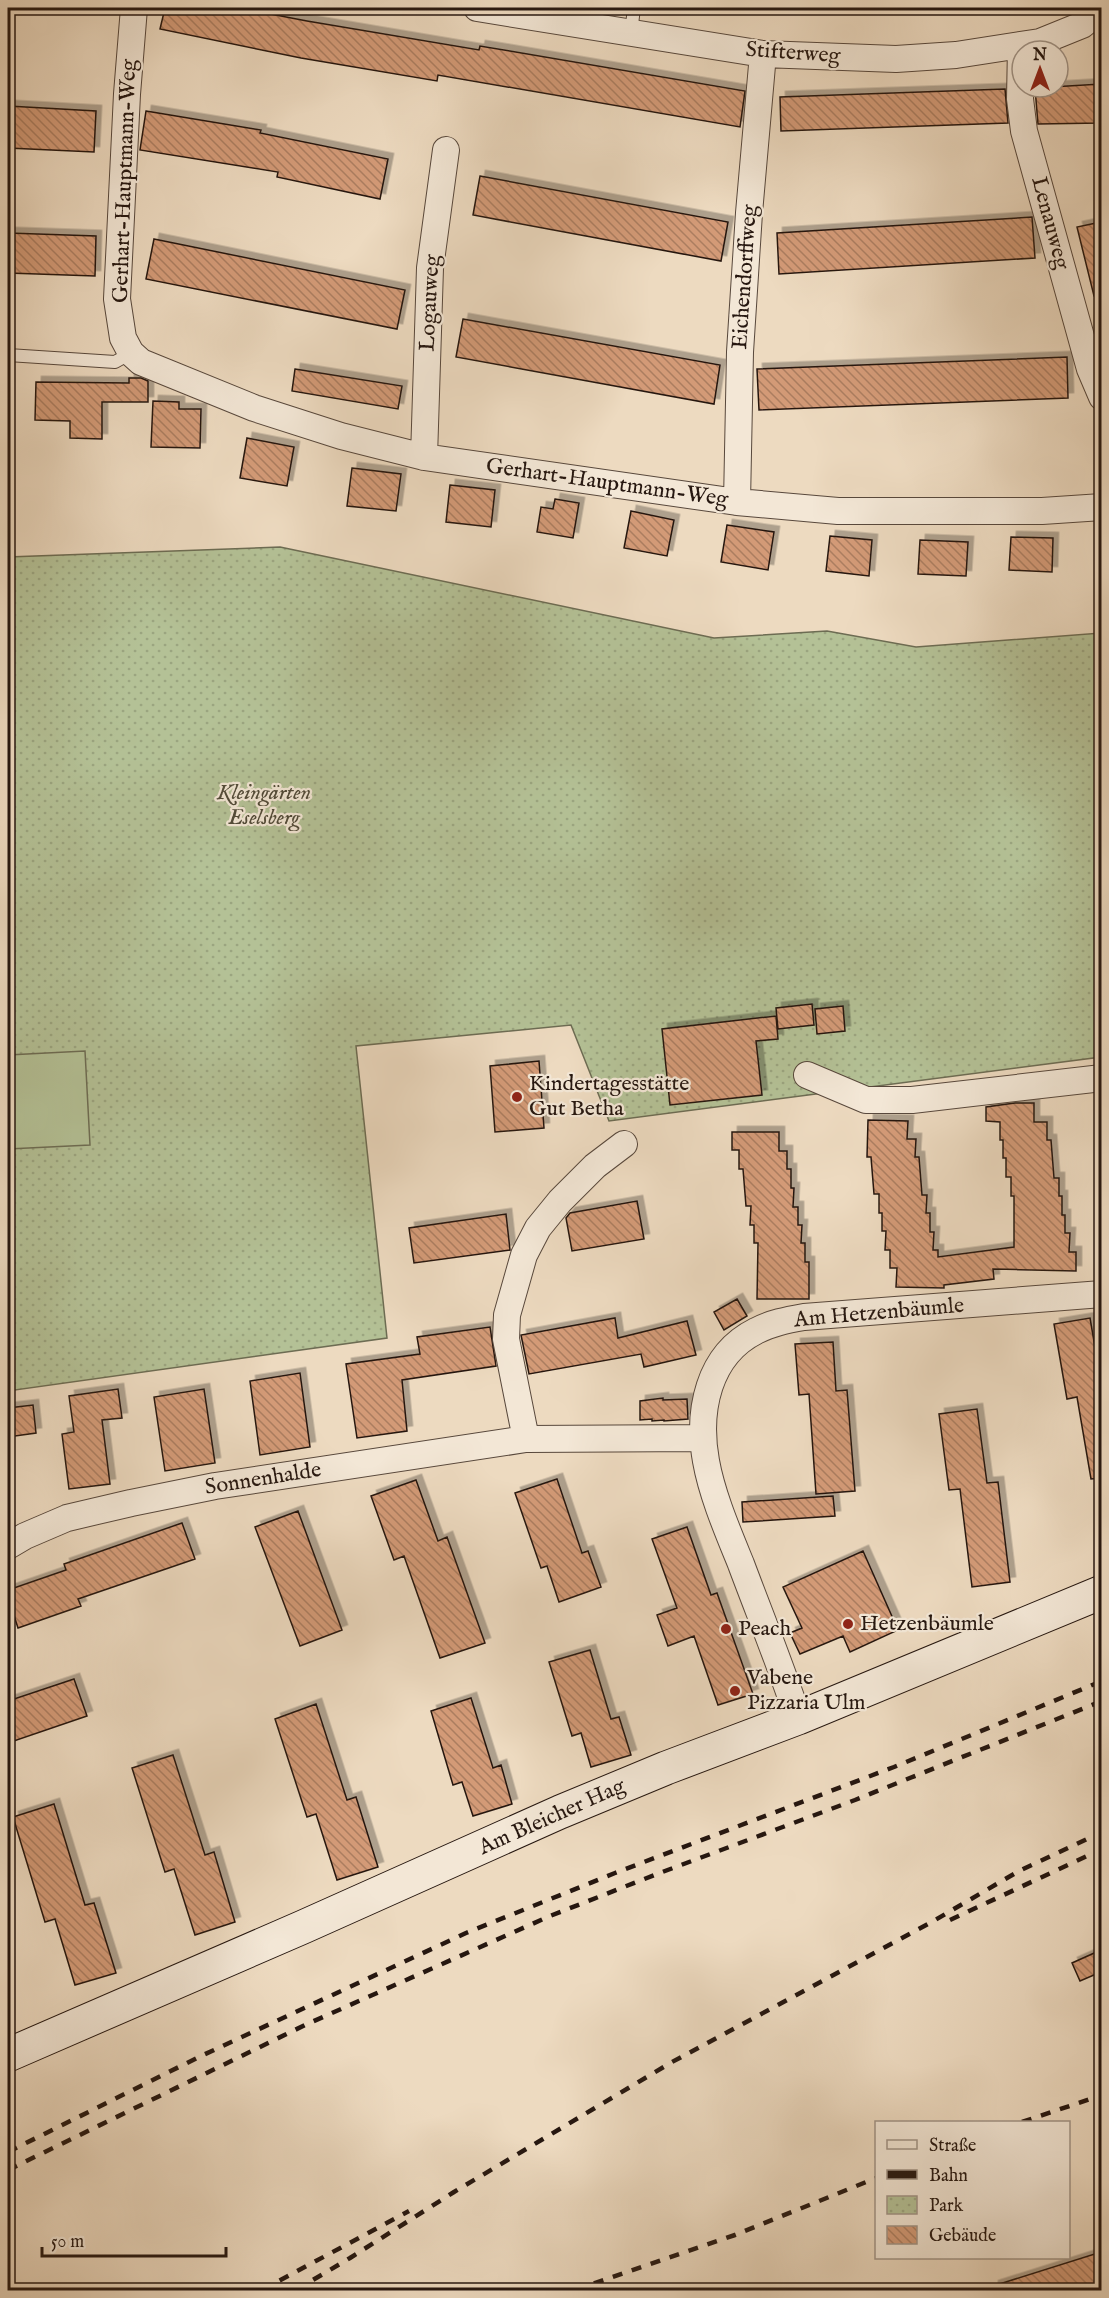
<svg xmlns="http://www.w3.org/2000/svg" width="1109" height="2298" viewBox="0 0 1109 2298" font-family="'IM FELL English',serif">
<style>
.park{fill:url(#park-dots);stroke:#6d6c53;stroke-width:1.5}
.pitch{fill:#b4c196;stroke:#6d6c53;stroke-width:1.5}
.building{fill:url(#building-back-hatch);stroke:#261710;stroke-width:1.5;filter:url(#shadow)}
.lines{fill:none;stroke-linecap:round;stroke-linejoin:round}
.lane-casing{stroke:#58483c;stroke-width:14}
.street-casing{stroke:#58483c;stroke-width:28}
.secondary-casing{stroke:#261710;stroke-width:35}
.lane{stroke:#f3e7d6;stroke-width:12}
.street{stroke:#f3e7d6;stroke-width:26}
.secondary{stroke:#f3e7d6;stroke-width:33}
.rail{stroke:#261710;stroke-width:4.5;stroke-dasharray:10 10;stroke-linecap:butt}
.poi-dot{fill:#8f2418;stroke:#f3e7d6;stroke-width:2}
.labels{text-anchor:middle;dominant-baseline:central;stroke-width:4.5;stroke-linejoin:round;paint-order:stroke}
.street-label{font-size:22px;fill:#261710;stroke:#f3e7d6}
.park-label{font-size:22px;font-style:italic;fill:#514a38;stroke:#f3e7d6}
.poi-label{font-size:22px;fill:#261710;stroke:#f3e7d6;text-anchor:start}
</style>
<defs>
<pattern id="park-dots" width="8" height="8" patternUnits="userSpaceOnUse" patternTransform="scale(1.5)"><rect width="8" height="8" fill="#b4c196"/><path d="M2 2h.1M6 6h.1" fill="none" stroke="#9ba580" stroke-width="1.8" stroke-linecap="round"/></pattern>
<pattern id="building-back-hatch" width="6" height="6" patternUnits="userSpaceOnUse" patternTransform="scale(1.5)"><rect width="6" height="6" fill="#d39a77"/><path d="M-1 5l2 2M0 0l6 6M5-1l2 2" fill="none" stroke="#ab7d60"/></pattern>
<filter id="shadow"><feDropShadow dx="5.5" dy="-5.5" stdDeviation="0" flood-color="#0004"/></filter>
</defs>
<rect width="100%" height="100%" fill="#eddac0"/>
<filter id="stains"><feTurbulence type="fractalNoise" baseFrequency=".00333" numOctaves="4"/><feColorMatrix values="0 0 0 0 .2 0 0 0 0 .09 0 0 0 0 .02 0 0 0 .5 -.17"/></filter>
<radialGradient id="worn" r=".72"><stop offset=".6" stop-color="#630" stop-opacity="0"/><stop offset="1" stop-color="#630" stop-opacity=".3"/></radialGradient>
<path class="park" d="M280,547L714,638L827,631L916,647L1101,633V1057L609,1121L571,1025L356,1046L387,1338L8,1391V557Z"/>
<path class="pitch" d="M85,1051L90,1145L8,1149V1055Z"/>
<path class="building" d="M165,8H239L307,21L479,50L480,46L745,91L740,127L438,75L437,81L301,58L160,29Z
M1101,84V123L1038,124L1035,88Z
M1005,89L1008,123L781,131L780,97Z
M8,106L96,111L94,152L8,148Z
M146,111L261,130L260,133L388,159L380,199L277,177L278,172L140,150Z
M480,176L728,222L721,261L473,215Z
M1032,217L1035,258L779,274L777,233Z
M1101,222V295L1094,296L1077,227Z
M8,233L96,236L95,276L8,273Z
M154,239L405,290L397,329L146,279Z
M463,319L720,365L714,404L456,357Z
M1067,357L1068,398L759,410L757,369Z
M295,369L402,386L398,409L292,391Z
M129,378H141L148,381V402H102V439L70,438V421L35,420L36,382L129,383Z
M153,401L179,402V409H201L200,448L151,447Z
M247,438L294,447L287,486L240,478Z
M352,468L401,474L396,511L347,506Z
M450,485L495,490L491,527L446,522Z
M555,499L579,503L573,538L537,532L541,507L553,509Z
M631,511L674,520L667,556L624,548Z
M727,525L774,532L768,570L721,562Z
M830,536L872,540L869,576L826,571Z
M1011,537L1053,538L1052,572L1009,570Z
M920,540L968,542L966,576L918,574Z
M812,1004L814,1025L778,1029L776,1008Z
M843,1006L845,1031L817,1034L815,1009Z
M776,1016L778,1039L756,1041L762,1095L670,1105L662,1029Z
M539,1061L544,1128L495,1132L490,1066Z
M1015,1103H1034V1122H1047V1140H1051L1054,1178H1059V1196H1062V1215H1065V1233H1070L1069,1252H1076V1271L993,1269L994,1279L944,1285V1288L896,1287L897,1268H890V1250H885L886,1231H882V1213H879V1194H874L871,1157H867L868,1120L908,1121L907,1139H916L915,1157H919L922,1195H927L926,1213H930V1232H934L933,1250H938V1257L1014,1247V1196H1011V1177H1006V1158H1003V1140H1000V1122L986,1121V1107Z
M732,1132H779V1151H787V1169H791V1188H794L793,1207H798V1225H802L801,1243H805V1262H809V1299H757L758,1243H754V1225H750L751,1206H746L743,1169H739V1150H732Z
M637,1201L644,1239L572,1251L566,1218L570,1213Z
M506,1214L510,1250L414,1263L409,1228Z
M737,1299L747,1316L724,1330L714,1312Z
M615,1318L618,1338L687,1321L696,1355L644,1367L641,1354L529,1374L521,1335Z
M1090,1318L1101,1382V1478L1091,1479L1077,1397L1067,1399L1054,1324Z
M490,1327L496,1366L402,1380L407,1431L357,1438L346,1364L420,1354L417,1337Z
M833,1342L836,1391L847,1390L855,1491L816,1494L809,1394L799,1395L795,1344Z
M300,1373L310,1447L260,1455L250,1381Z
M118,1389L122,1418L102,1420L110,1484L69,1489L62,1434L74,1432L69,1396Z
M204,1389L215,1463L165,1471L154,1397Z
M663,1398V1400L687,1399L688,1419L664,1421V1420L652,1421V1419L640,1420V1401Z
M33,1405L36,1433L8,1437V1408Z
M977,1409L987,1483L998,1482L1010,1582L972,1587L960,1489L949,1490L939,1414Z
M557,1479L582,1553L588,1551L601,1587L559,1602L547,1566L541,1568L515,1493Z
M416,1480L438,1541L447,1537L485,1643L440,1658L404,1556L394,1560L371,1496Z
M833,1496L835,1516L743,1522L742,1502Z
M298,1511L342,1630L300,1646L255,1527Z
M182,1523L195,1559L78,1599L81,1606L18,1628L8,1597V1590L66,1570L64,1564Z
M687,1527L711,1595L717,1593L753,1694L718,1705L694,1636L668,1646L657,1615L677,1608L652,1539Z
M863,1551L898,1630L850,1652L843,1636L800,1654L790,1633L802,1628L783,1587Z
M590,1650L611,1719L619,1717L631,1755L591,1767L581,1733L572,1736L549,1662Z
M74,1679L87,1716L8,1743V1701Z
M471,1698L493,1768L501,1765L512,1804L473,1816L462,1782L453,1785L431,1711Z
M316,1704L347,1800L356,1797L378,1867L337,1880L316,1814L307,1817L275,1719Z
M173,1755L205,1855L214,1852L235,1922L195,1935L174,1869L165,1872L132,1768Z
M54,1804L85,1905L94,1903L116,1973L75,1985L55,1919L45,1922L13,1817Z
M1101,1950V1972L1080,1981L1072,1963Z
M1101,2252V2290H993V2286Z"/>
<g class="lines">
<defs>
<path id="lane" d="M631,33L634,8
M8,355L115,362L131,353"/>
<path id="street" d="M134,8L127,94L117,299L123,338L131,353L141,362L254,408L341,436L424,457L737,502L838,511H1042L1102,507
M477,8L763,54L896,59L956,55L1040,42L1082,25L1102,9
M1021,46L1020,99L1024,131L1090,369L1102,397
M424,457L430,268L446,150
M737,502L740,352L749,213L763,54
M807,1075L866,1100H912L1102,1078
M526,1439L506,1339L507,1315L524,1255L538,1228L560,1201L595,1166L624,1144
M8,1546L25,1536L67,1518L131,1503L215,1486L526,1439L703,1438
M798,1718C781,1666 760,1615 741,1564C728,1532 712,1495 706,1461C697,1411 708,1355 756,1331C771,1323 787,1320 804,1317L1102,1294"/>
<path id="secondary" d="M8,2055L303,1927L560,1812L666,1768L798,1718L1102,1592"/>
</defs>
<use href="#lane" class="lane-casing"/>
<use href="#street" class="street-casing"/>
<use href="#secondary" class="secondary-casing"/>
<use href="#lane" class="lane"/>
<use href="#street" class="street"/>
<use href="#secondary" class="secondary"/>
<path class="rail" d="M950,1920L1102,1849
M1022,2122L1102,2095
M8,2152L201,2056L466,1933L615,1873L894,1767L1102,1681
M8,2170L305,2025L550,1916L657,1874L855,1800L1102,1701
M262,2290L409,2211
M296,2290L350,2258L454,2192L672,2062L930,1923L1019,1871L1102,1832
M575,2290L735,2235L876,2178"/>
</g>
<g class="poi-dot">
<circle cx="517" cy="1097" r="6"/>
<circle cx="848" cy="1624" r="6"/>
<circle cx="726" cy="1629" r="6"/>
<circle cx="735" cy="1691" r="6"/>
</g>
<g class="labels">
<g class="street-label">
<text transform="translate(793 53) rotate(4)">Stifterweg</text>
<text transform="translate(125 181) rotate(-88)">Gerhart-Hauptmann-Weg</text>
<text transform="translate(1050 223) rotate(75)">Lenauweg</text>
<text transform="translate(745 277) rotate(-86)">Eichendorffweg</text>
<text transform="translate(430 303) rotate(-87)">Logauweg</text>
<text transform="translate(607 483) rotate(8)">Gerhart-Hauptmann-Weg</text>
<text transform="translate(879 1313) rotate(-5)">Am Hetzenbäumle</text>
<text transform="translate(263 1479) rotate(-9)">Sonnenhalde</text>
<text transform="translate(552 1817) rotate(-24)">Am Bleicher Hag</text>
</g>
<g class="park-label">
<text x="264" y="793">Kleingärten<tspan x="264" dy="25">Eselsberg</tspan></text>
</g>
<g class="poi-label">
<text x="529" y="1084">Kindertagesstätte<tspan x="529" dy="25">Gut Betha</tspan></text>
<text x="860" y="1624">Hetzenbäumle</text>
<text x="738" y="1629">Peach</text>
<text x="747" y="1678">Vabene<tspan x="747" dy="25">Pizzaria Ulm</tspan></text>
</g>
</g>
<rect width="1109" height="2298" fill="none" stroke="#eddac0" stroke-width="30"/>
<rect x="9" y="9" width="1091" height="2280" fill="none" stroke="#261710" stroke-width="3"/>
<rect x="15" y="15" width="1079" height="2268" fill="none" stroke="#261710" stroke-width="1.5"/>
<rect x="875" y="2121" width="195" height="138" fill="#f3e7d6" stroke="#a19487" stroke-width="1.5"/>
<rect x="887" y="2140" width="30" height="9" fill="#f3e7d6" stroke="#a19487" stroke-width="1.5"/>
<text x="929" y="2151" font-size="18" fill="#261710">Straße</text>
<rect x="887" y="2170" width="30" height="9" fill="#261710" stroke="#a19487" stroke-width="1.5"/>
<text x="929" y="2181" font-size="18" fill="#261710">Bahn</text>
<rect x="887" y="2196" width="30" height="18" fill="url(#park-dots)" stroke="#a19487" stroke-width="1.5"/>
<text x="929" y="2211" font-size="18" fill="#261710">Park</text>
<rect x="887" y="2226" width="30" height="18" fill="url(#building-back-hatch)" stroke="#a19487" stroke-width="1.5"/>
<text x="929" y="2241" font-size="18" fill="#261710">Gebäude</text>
<g transform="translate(1040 69)"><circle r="28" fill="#f3e7d6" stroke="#a19487" stroke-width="1.5"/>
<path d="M0-4.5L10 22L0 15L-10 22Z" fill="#8f2418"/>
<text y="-9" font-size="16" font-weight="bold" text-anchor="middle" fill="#261710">N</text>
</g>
<path d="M42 2247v9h184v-9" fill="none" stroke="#261710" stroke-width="3"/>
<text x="51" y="2247" font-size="18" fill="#261710" stroke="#f3e7d6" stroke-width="4.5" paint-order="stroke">50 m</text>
<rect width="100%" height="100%" filter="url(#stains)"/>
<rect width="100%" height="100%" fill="url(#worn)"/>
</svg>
